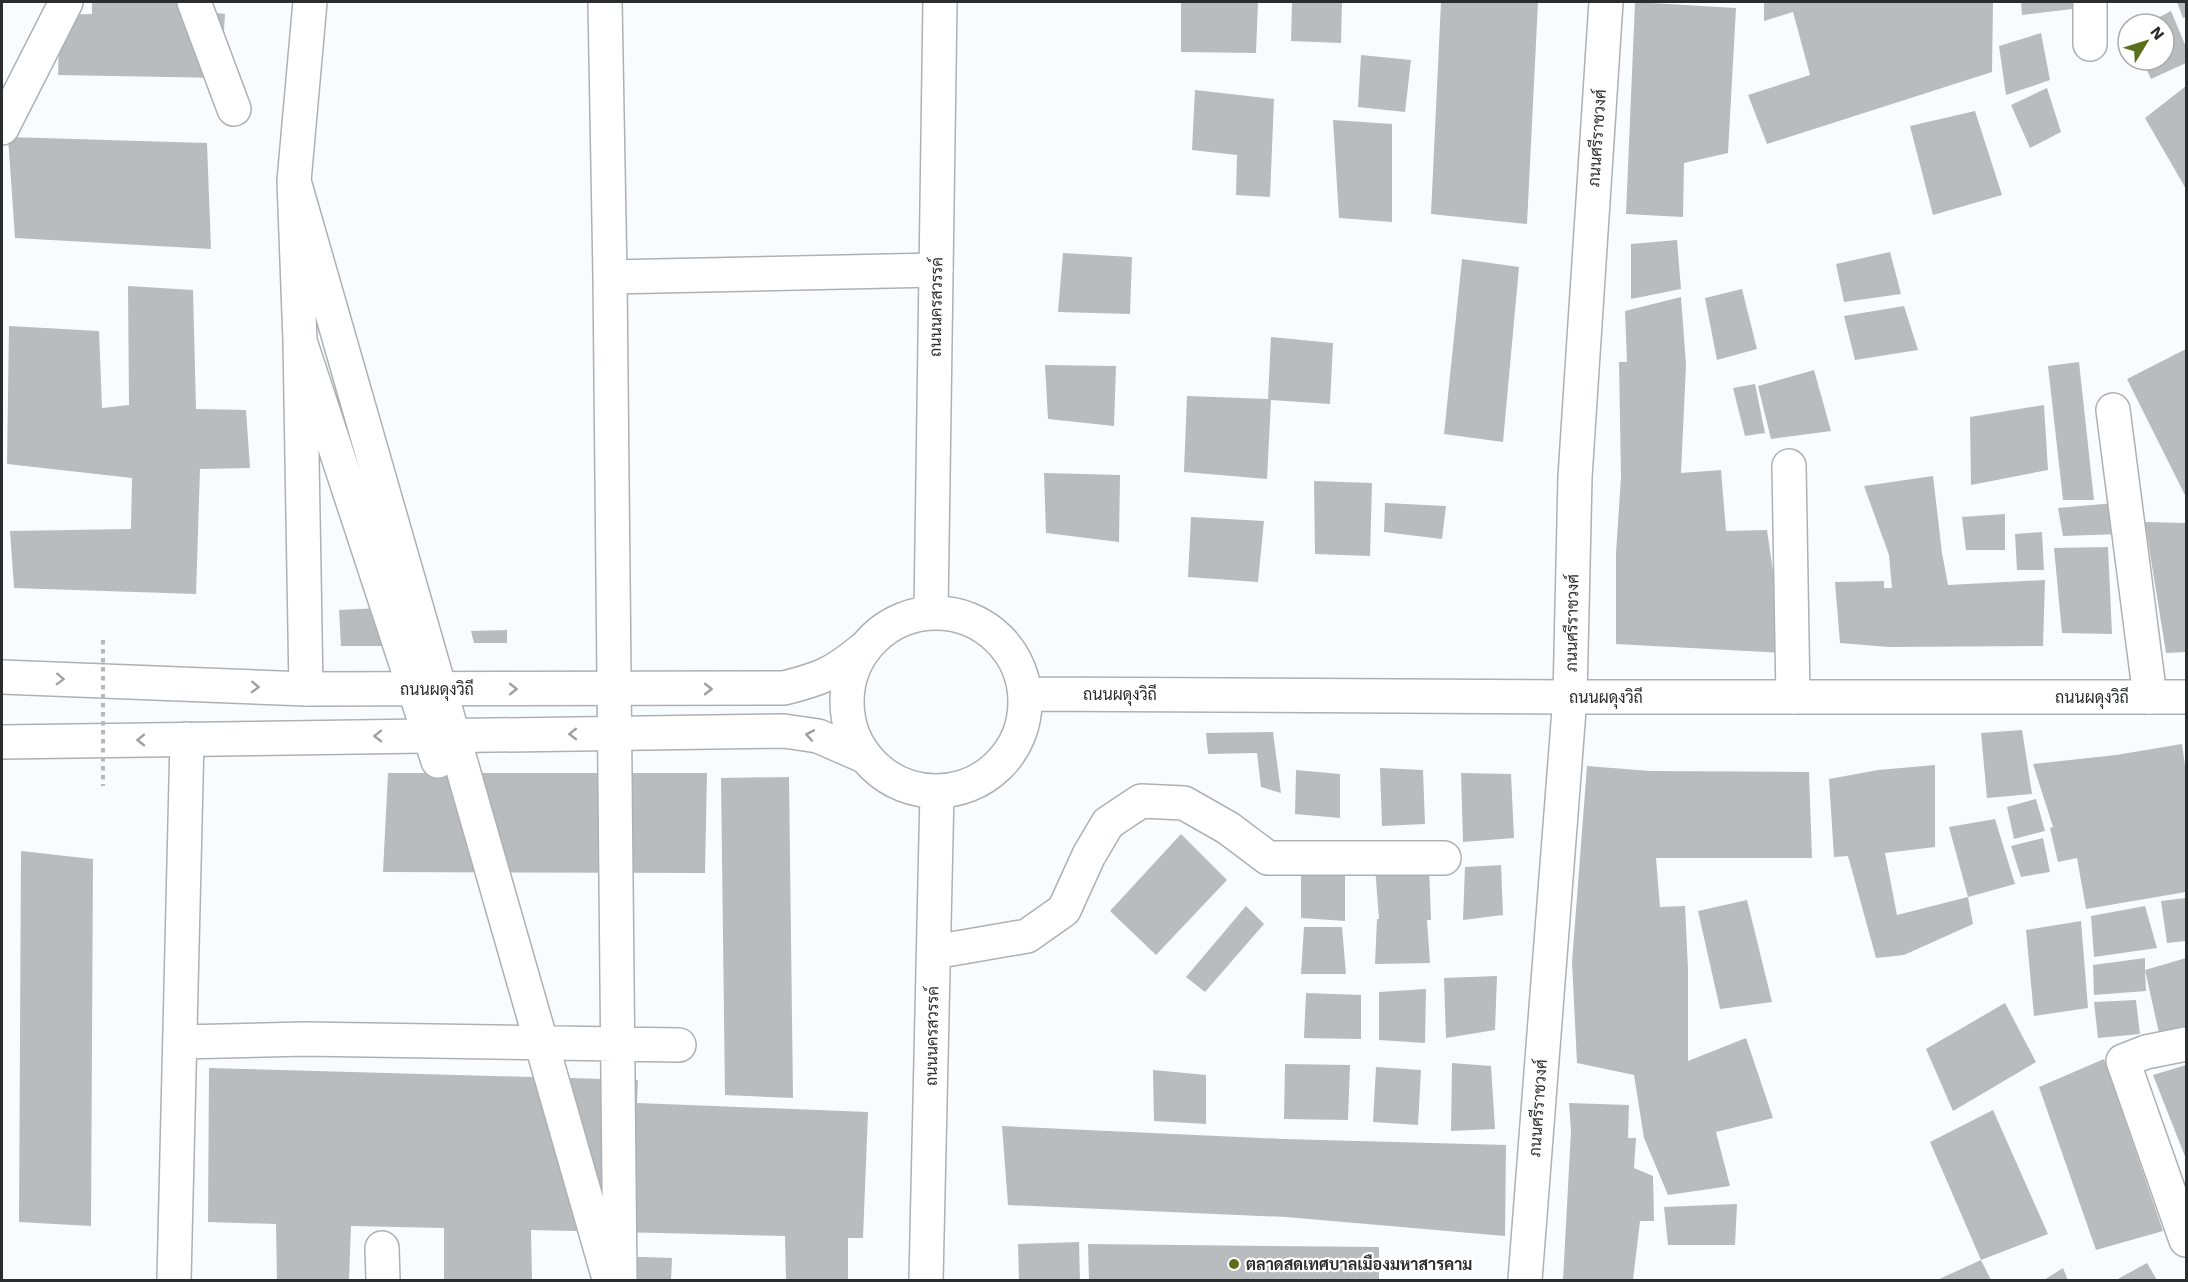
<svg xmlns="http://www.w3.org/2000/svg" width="2188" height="1282" viewBox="0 0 2188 1282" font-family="'Work Sans',Sarabun,sans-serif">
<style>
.building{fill:#b8bcbe}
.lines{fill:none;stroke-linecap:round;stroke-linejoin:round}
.minor-casing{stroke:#aeb1b4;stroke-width:36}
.major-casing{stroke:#aeb1b4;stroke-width:36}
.minor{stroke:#fff;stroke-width:33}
.major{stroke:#fff;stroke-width:33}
.path-bridge{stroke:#b6b8bb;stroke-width:4;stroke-dasharray:4.5 4.5;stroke-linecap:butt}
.oneway{stroke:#a0a0a0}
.poi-dot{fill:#5b6e1b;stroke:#fff;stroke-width:2}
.labels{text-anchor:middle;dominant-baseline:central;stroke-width:4.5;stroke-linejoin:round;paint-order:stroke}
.street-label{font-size:16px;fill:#2b2c2d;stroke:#fff}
.poi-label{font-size:16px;font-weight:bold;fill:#2b2c2d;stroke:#fff;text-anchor:start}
</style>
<rect width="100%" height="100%" fill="#f9fcff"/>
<path class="building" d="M92,2H194V10L225,14L221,78L58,75L60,15L92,14Z
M1181,2H1258L1256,53L1181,52Z
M1292,2H1342L1341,43L1291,41Z
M1441,2H1538L1527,224L1431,214Z
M1635,2L1736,8L1728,153L1684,163L1683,217L1626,214Z
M1764,2H1993L1992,72L1767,144L1748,95L1810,75L1793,12L1764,21Z
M2021,2H2072V9L2022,15Z
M2177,2H2186V17L2183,18Z
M2171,11L2186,47V63L2151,79L2142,60H2164V24H2146Z
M2041,33L2050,80L2006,95L1999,46Z
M1361,55L1411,60L1405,112L1358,107Z
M2186,86V189L2145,118Z
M2047,88L2061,132L2030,148L2011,105Z
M1195,90L1274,99L1270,197L1236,195L1237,155L1192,150Z
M1975,111L2002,195L1933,215L1910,126Z
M1333,120L1392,124V222L1339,218Z
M8,137L207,143L211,249L15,238Z
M1677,240L1681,289L1631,299V244Z
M1890,252L1901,294L1844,302L1836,264Z
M1063,253L1132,257L1130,314L1058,312Z
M1462,259L1519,267L1503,442L1444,434Z
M128,286L193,290L196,409L246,410L250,468L200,469L196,594L14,588L10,531L131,529L132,478L7,464L9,326L99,331L102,408L129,405Z
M1742,289L1757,349L1717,360L1705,298Z
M1681,297L1686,365L1681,473L1721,470L1726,531L1767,530L1785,653L1616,644V553L1621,477L1619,362H1627L1625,311Z
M1904,306L1918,350L1855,360L1844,316Z
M1271,337L1333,343L1330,404L1271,400L1267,479L1184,472L1187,396L1268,399Z
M2186,349V497L2127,379Z
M2079,362L2094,500H2063L2048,366Z
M1045,365L1116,366L1114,426L1048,419Z
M1814,370L1831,431L1771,439L1758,386Z
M1755,384L1765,433L1745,436L1733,388Z
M2044,405L2048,470L1971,485L1970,417Z
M1044,473L1120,475L1119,542L1046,533Z
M1933,476L1942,553L1948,585L2045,580L2043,646L1889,647L1840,643L1835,582L1884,581V588H1892L1889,555L1864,486Z
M1314,481L1372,483L1370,556L1315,554Z
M1385,503L1446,506L1442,539L1384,532Z
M2114,503L2121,534L2063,536L2058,508Z
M2005,514V550H1966L1962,517Z
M1191,517L1264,521L1258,582L1188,577Z
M2145,522L2186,523V652L2166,653Z
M2042,532L2044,570H2017L2015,534Z
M2108,547L2112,634L2062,633L2054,548Z
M400,607L399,646H341L339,610Z
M507,630V643H474L471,631Z
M2022,730L2032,794L1987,798L1981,733Z
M1273,732L1281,793L1261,787L1257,753L1208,754L1206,733Z
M2182,744L2186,773V892L2086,909L2077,858L2058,862L2050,828L2053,827L2033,764L2116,755Z
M1935,765V847L1885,853L1897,915L1968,897L1973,924L1904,955L1876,958L1848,856L1834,857L1829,779L1878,770Z
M1587,766L1650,771L1809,772L1812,858H1656L1660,907L1685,906L1688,969V1061L1746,1038L1773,1118L1716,1132L1730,1186L1668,1195L1644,1138L1634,1075L1577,1063L1572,962Z
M1380,768L1423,770L1425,824L1382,826Z
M1296,770L1340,774V818L1295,814Z
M388,773H707L705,873L383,872Z
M1461,773L1511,774L1514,838L1463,842Z
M789,777L793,1098L725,1095L721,778Z
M2036,799L2045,831L2014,839L2007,807Z
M1995,819L2015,884L1968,897L1949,827Z
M1181,834L1227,880L1156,955L1110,911Z
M2043,838L2050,872L2021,877L2011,846Z
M21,851L93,859L91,1226L19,1222Z
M1301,862L1345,869V921L1301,918Z
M1429,865L1431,920H1427L1430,963L1375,964L1377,919H1379L1375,867Z
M1501,865L1503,915L1463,920L1465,867Z
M2186,898V941L2167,943L2161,901Z
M1747,900L1772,1002L1720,1009L1698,911Z
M1246,906L1264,924L1205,992L1186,977Z
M2145,906L2157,948L2094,957L2091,916Z
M2081,921L2088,1008L2034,1016L2026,930Z
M1304,927H1342L1346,974H1301Z
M2145,958V970L2186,958V1026L2159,1033L2145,970L2146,991L2094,995L2093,965Z
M1497,976L1495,1030L1446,1038L1444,978Z
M1426,989L1425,1043L1379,1040V992Z
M1306,993L1361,995V1039L1304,1038Z
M2136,1000L2140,1034L2098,1038L2094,1002Z
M2005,1003L2036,1062L1953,1111L1926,1049Z
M2104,1059L2163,1231L2096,1250L2039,1087Z
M1452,1063L1491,1066L1495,1129L1451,1131Z
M1285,1064L1350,1065L1348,1120L1284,1119Z
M2186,1065V1159L2153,1075Z
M1376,1067L1421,1070L1418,1125L1373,1122Z
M209,1068L638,1080L637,1103L868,1112L863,1238H848V1280H786L785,1236L531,1230L532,1280H444V1228L351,1226L349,1280H277L276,1224L208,1222Z
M1153,1070L1206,1075V1124L1154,1121Z
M1569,1103L1629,1105L1628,1138H1636L1634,1168L1653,1176L1654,1221H1640L1633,1280H1563L1571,1131Z
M1993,1110L2048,1234L1981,1260L1991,1280H1937L1981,1260L1930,1142Z
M1002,1126L1284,1139L1506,1145L1505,1236L1286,1217L1008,1205Z
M1737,1204L1735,1245H1668L1664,1207Z
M1079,1242L1080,1280H1019L1018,1244Z
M1088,1244L1379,1247V1280H1089Z
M614,1256L672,1258L671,1280H614Z
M2147,1263L2157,1280H2116Z
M2063,1268L2068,1280H2044Z"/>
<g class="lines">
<defs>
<path id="minor" d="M194,2L234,109
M605,2L610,277
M2090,2V44
M2,128L66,2
M294,181L608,1275
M300,341L438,761
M2113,410L2150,697
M1789,466L1793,697
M306,689L300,341L294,181L310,2
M934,952L1027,936L1064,910L1089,855L1108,823L1141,801L1184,803L1228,828L1268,858H1444
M180,1042L305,1039L679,1045
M2186,1044L2146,1052L2123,1061L2186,1240
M382,1248L383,1280
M174,1280L187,739
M620,1280L610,277L936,270
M1525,1280L1570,697L1575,477L1606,2"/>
<path id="major" d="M931,612L940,2
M847 702a89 89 0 1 1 178 0a89 89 0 1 1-178 0Z
M2,677L306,689L784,688C820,679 833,674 862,650
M1026,694L1570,697H2186
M2,742L784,731L818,736L864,756
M926,1280L937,792"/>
</defs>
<use href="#minor" class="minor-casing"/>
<use href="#major" class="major-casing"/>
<use href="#minor" class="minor"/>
<use href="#major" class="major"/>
<path class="path-bridge" d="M103,640V786"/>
</g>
<defs><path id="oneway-chevron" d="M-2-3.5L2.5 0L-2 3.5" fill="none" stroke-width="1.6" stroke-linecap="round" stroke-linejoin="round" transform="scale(1.5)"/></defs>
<g class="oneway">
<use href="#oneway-chevron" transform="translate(60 679) rotate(2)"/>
<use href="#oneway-chevron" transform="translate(255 687) rotate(2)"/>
<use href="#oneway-chevron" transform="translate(513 689)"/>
<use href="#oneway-chevron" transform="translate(708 689)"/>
<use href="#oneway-chevron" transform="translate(573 734) rotate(179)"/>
<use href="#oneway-chevron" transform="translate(810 735) rotate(-170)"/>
<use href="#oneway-chevron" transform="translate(378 736) rotate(179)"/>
<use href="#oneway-chevron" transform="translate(141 740) rotate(179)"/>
</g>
<circle class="poi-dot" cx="1234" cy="1264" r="6"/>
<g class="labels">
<g class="street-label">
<text transform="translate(1597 138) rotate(-86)">ภนนศรีราชวงศ์</text>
<text transform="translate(936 307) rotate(-89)">ถนนนครสวรรค์</text>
<text transform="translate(1572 623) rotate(-89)">ภนนศรีราชวงศ์</text>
<text x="437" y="689">ถนนผดุงวิถี</text>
<text x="1120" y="694">ถนนผดุงวิถี</text>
<text x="1606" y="697">ถนนผดุงวิถี</text>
<text x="2092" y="697">ถนนผดุงวิถี</text>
<text transform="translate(932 1036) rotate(-89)">ถนนนครสวรรค์</text>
<text transform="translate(1538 1108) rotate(-86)">ภนนศรีราชวงศ์</text>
</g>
<g class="poi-label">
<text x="1246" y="1264">ตลาดสดเทศบาลเมืองมหาสารคาม</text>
</g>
</g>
<rect width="2188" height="1282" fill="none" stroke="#2b2c2d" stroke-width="6"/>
<g transform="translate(2146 42) rotate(52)"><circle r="28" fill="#ffffff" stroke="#aaabab" stroke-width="1.5"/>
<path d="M0-4.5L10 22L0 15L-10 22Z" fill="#5b6e1b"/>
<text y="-9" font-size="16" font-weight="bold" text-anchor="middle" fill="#2b2c2d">N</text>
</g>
</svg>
